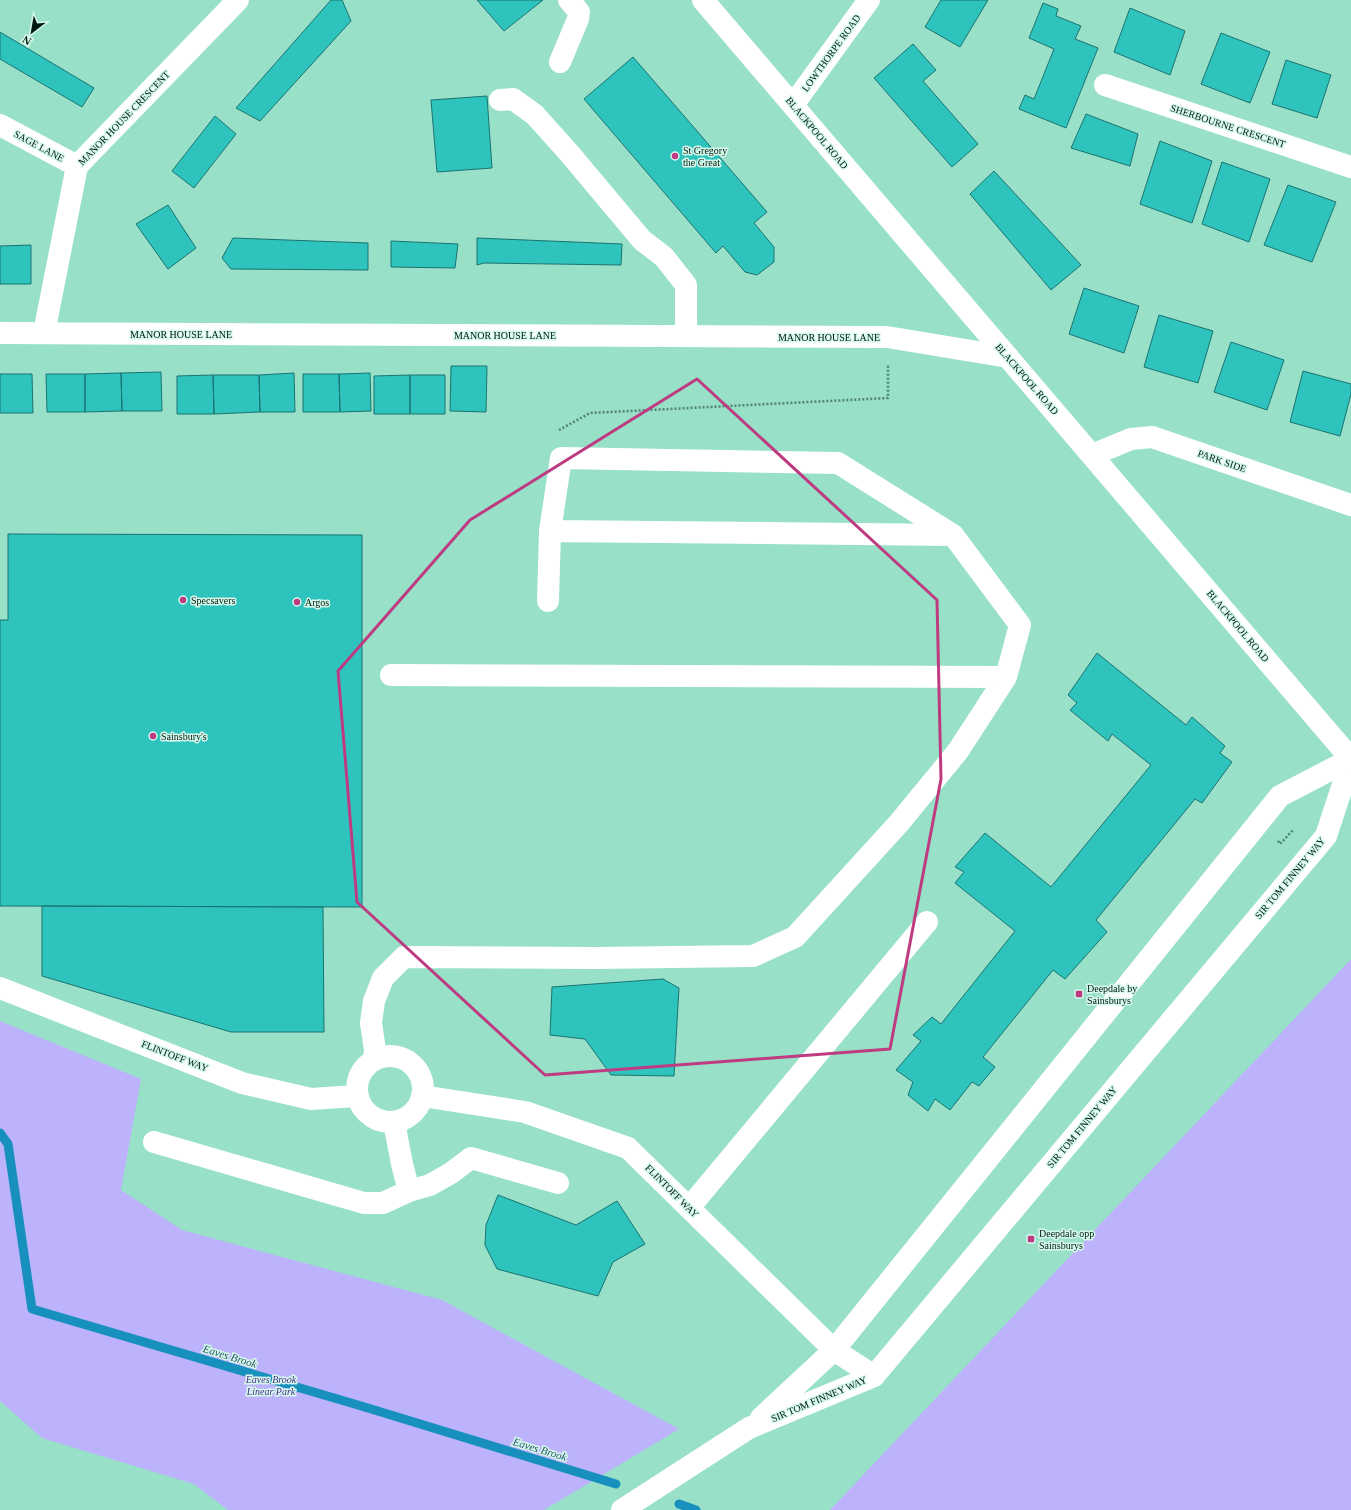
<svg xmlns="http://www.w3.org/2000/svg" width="1351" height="1510" viewBox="0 0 1351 1510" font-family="'Times New Roman',serif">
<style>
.green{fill:#bdb2fc}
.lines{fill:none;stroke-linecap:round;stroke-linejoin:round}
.stream{stroke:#1790be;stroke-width:9}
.building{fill:#2fc3bd;stroke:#1a7470}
.path{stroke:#528474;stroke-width:2.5;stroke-dasharray:2 2;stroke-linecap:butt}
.minor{stroke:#fff;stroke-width:22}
.major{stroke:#fff;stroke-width:22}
.highway{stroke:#fff;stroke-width:22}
.marked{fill:none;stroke:#be3b82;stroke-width:3;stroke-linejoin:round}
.poi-dot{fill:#be3b82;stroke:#d6f9ec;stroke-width:1.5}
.labels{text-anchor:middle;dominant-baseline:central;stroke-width:3;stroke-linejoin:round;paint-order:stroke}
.street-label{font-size:10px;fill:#001a12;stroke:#d6f9ec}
.poi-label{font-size:10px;fill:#001a12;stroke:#d6f9ec;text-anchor:start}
.park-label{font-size:10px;font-style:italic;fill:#482d8c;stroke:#d6f9ec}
.water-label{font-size:11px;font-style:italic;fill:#285469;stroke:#d6f9ec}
</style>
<rect width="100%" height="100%" fill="#98e0c8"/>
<path class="green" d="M1351,959V1510H830Z
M0,1021L141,1079L121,1190L182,1230L442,1300L679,1429L544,1510H228L194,1484L42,1438L0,1401Z"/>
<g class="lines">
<path class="stream" d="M0,1133L8,1144L32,1309L368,1408L616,1484
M679,1504L696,1510"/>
</g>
<path class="building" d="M331,0H342L351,21L260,121L236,108Z
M477,0H543L504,31Z
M941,0H988L960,47L925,27Z
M1043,3L1058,9L1056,16L1081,26L1075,39L1098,48L1066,128L1019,109L1025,95L1034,99L1054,49L1029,38Z
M1130,8L1185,31L1170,75L1114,52Z
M0,32L94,88L82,107L0,59Z
M1221,33L1270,52L1250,103L1201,84Z
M913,44L936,70L923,81L978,144L952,167L874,78Z
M633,57L767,212L754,223L774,247V262L757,275L745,272L723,246L716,253L584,99Z
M1286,60L1331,75L1317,118L1272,104Z
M487,96L492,168L437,172L431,100Z
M1086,114L1138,134L1130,166L1071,148Z
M215,116L236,134L194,188L172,171Z
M1160,141L1212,161L1192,223L1140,204Z
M1222,162L1270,179L1249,242L1202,224Z
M994,171L1081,265L1051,290L970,194Z
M1288,185L1336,202L1312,262L1264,245Z
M168,205L196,248L168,269L136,224Z
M233,238L368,243V270L231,269L222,258Z
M477,238L622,244L621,265L484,263L477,265Z
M391,241L458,244L455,268L391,267Z
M31,245V284H0V246Z
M1084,288L1139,306L1124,353L1069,334Z
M1159,315L1213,331L1198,383L1144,367Z
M1231,342L1284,360L1267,410L1214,392Z
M451,366H487L486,412L450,411Z
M1303,371L1351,384V394L1340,436L1290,422Z
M161,372L162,411H122L121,373Z
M121,373L122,411L85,412V374Z
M294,373L295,412H260L259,375Z
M370,373L371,411L340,412L339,374Z
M0,374H32L33,413H0Z
M46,374H85V412H47Z
M303,374H339L340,412H303Z
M213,375L214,414H177V376Z
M213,375H259L260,412L214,414Z
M410,375V414H374V376Z
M410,375H445V414H410Z
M8,534L362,535V907L0,906V620H8Z
M1097,653L1186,725L1192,717L1225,746L1220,753L1232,762L1202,803L1195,799L1096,920L1107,932L1065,979L1053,970L983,1057L995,1067L979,1086L972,1082L950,1110L935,1099L928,1111L908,1095L913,1082L896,1070L921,1041L913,1035L932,1017L941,1024L1015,931L955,883L964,872L955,867L985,833L1051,887L1151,765L1112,734L1108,741L1070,710L1077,703L1068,695Z
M42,906L323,907L324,1032H231L42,976Z
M663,979L679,988L674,1076L611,1075L585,1039L550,1035L552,987Z
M498,1195L576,1225L617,1201L645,1244L613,1262L598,1296L497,1269L485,1245L486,1225Z"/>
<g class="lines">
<path class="path" d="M559,430L590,413L888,398V365
M1278,841L1280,844L1294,829"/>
<path class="minor" d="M560,62L578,19L579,12L569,0
M1105,85L1351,167
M500,100L513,99L535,115L569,153L642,240L664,257L686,285V336
M793,105L869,0
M0,125L77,166
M0,333L887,337L1008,357
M44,333L77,166L238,0
M1092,455L1131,439L1152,437L1351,505
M550,531L561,458L838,463L953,535
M391,675L1006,677
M0,988L242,1083L311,1099L356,1096
M357 1089a33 33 0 1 1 66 0a33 33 0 1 1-66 0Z
M374,1059L375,1050L371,1023L374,1001L383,978L404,957L596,958L753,956L795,937L899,823L958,751L1006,677L1020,625L953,535L550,531L548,601
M422,1096L525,1112L628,1148L834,1350L874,1376
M394,1122L402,1164L409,1191L430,1185L451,1173L471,1158L558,1183
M154,1142L364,1203H383L409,1191
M689,1208L927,922"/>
<path class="major" d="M761,1418L834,1350L1280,796L1351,759
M622,1510L749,1428L874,1376L1326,836L1351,760"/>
<path class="highway" d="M703,0L1351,759"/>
</g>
<path class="marked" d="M697,379L937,600L941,779L890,1049L545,1075L357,902L338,671L470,520Z"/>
<g class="poi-dot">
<circle cx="675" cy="156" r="4"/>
<circle cx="183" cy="600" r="4"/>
<circle cx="297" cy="602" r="4"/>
<circle cx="153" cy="736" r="4"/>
<rect x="1075" y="990" width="8" height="8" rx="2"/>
<rect x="1027" y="1235" width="8" height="8" rx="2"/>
</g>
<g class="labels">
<g class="street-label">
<text transform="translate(831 53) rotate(-54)">LOWTHORPE ROAD</text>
<text transform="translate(124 118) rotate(-46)">MANOR HOUSE CRESCENT</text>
<text transform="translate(1228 126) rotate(18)">SHERBOURNE CRESCENT</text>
<text transform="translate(817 133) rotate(50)">BLACKPOOL ROAD</text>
<text transform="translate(39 146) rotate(28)">SAGE LANE</text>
<text x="181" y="334">MANOR HOUSE LANE</text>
<text x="505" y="335">MANOR HOUSE LANE</text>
<text x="829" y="337">MANOR HOUSE LANE</text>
<text transform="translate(1027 379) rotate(49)">BLACKPOOL ROAD</text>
<text transform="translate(1222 461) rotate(19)">PARK SIDE</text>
<text transform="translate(1238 626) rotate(50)">BLACKPOOL ROAD</text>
<text transform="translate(1290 878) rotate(-50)">SIR TOM FINNEY WAY</text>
<text transform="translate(175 1056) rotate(21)">FLINTOFF WAY</text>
<text transform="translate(1082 1127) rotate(-50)">SIR TOM FINNEY WAY</text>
<text transform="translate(672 1191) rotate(45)">FLINTOFF WAY</text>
<text transform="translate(819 1399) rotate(-23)">SIR TOM FINNEY WAY</text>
</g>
<g class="poi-label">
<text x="683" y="150">St Gregory<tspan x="683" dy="12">the Great</tspan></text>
<text x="191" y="600">Specsavers</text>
<text x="305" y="602">Argos</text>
<text x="161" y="736">Sainsbury's</text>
<text x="1087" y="988">Deepdale by<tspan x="1087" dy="12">Sainsburys</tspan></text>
<text x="1039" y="1233">Deepdale opp<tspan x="1039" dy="12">Sainsburys</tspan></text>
</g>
<g class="park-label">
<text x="271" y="1379">Eaves Brook<tspan x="271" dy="12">Linear Park</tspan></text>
</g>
<g class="water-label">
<text transform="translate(230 1356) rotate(17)">Eaves Brook</text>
<text transform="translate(540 1449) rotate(17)">Eaves Brook</text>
</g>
</g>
<g transform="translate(32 32) rotate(211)" stroke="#d6f9ec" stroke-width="3" paint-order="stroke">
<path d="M0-3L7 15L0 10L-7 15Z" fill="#001a12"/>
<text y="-6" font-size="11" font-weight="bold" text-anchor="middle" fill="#001a12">N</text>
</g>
</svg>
